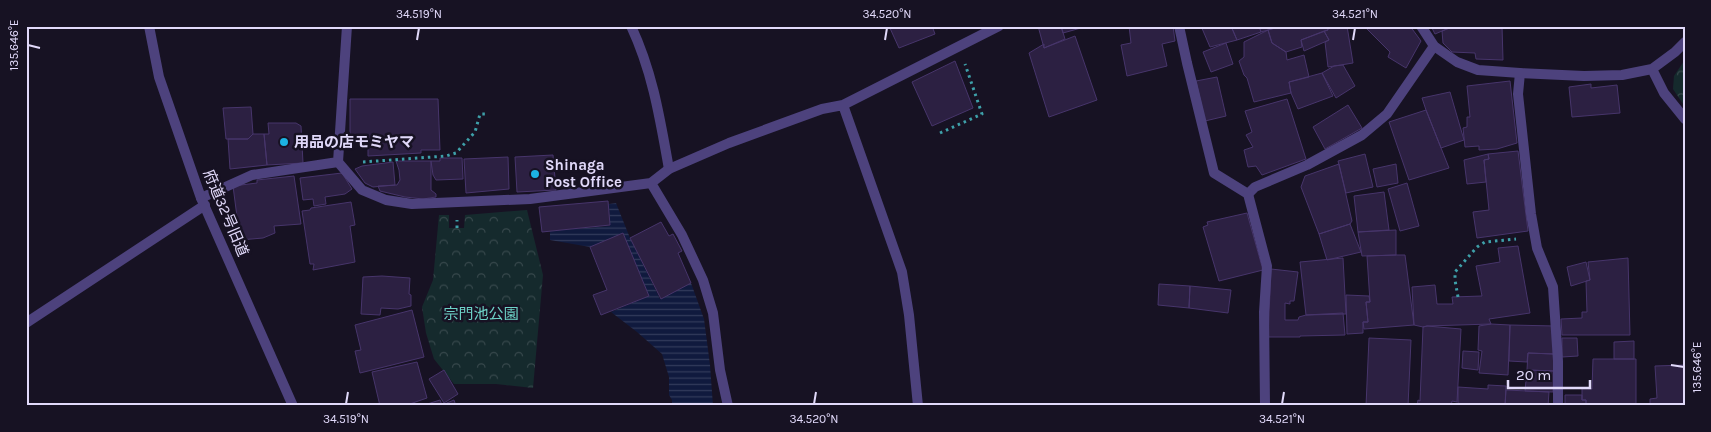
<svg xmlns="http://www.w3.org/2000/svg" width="1711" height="432" viewBox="0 0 1711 432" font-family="Karla,'Noto Sans JP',sans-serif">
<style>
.park{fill:url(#park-crowns)}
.water{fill:url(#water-rules)}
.building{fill:#2c2042;stroke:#47356b}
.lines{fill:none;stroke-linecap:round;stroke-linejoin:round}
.path{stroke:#3ea0a9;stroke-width:3;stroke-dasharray:2.5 4;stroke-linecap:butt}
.service{stroke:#4d427d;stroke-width:10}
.minor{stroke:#4d427d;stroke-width:10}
.tertiary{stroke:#4d427d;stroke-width:10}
.ticks{fill:none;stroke:#e1d9fa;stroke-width:2}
.poi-dot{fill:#1cb3e3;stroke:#171223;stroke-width:2}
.labels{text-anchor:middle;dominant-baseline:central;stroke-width:5;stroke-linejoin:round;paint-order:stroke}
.poi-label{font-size:15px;font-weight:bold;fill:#e1d9fa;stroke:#171223;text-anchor:start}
.street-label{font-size:15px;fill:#e1d9fa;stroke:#171223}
.park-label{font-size:15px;fill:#6dd2c7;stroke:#171223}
.neatline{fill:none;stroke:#e1d9fa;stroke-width:2}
.ticks-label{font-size:12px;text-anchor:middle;fill:#e1d9fa}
</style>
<defs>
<pattern id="park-crowns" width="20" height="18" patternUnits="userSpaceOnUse" patternTransform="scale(1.25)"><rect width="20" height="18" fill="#152a2d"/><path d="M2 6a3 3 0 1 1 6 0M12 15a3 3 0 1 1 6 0" fill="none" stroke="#37484c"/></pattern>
<pattern id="water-rules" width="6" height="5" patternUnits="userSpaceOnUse" patternTransform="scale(1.25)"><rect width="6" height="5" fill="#101a3e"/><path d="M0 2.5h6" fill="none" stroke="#323b5b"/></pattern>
</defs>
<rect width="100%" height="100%" fill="#171223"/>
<path class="park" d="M1684,61H1685V107L1673,89L1674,76Z
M527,210L543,275L533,388L496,384H454L434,359L426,333L422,307L433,280L439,215H449V228H464L465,215Z"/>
<path class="water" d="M616,203L630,238L660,299L691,283L704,319L710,365L713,406H661L672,403V400L669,395V377L662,354L637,332L611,312L649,296L623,233L590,247L550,240V231L610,226L609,204Z"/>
<path class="building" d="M889,26H932L935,34L899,48Z
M1038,26H1061L1065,39L1044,48Z
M1061,26H1088L1063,33Z
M1129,26H1173L1175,41L1162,44L1167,66L1127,76L1121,45L1131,43Z
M1201,26H1231L1237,40L1210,47Z
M1231,26H1259L1261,32L1237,40Z
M1259,26H1282L1261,32Z
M1282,26H1327L1328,30L1301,40L1302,47L1286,52L1272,43L1268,30Z
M1327,26H1347L1353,63L1328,67L1325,42L1329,40L1324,31L1328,30Z
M1368,26H1410L1421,41L1406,68L1388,57L1390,52L1366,28Z
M1431,26H1454L1435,34Z
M1502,26L1503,60L1476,59L1475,53L1452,52L1443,43L1442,31L1452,27Z
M1268,30L1272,43L1286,52L1287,60L1304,55L1309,77L1289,82L1291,93L1254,102L1247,78L1244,75L1239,61L1244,57V42Z
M1324,31L1329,40L1304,51L1301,40Z
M1075,36L1097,100L1049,117L1029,53L1044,44V48Z
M1226,43L1233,64L1211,72L1203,52Z
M955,61L973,108L932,126L912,82Z
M1343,65L1355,86L1336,98L1322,73L1334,66Z
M1322,73L1333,96L1298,109L1291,93L1289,82Z
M1217,77L1226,116L1205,121L1196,81Z
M1510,81L1517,143L1497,149L1479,150V146L1465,147L1463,128L1467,127V117H1470L1467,86Z
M1591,84V88L1617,85L1620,113L1572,117L1569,87Z
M1450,92L1464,140L1441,148L1426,110L1422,98Z
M350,99H438L440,150H421V153L368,156V136L350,137Z
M1287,99L1306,159L1262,175L1256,166L1248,167L1244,150L1253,147L1246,135L1252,132L1245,111Z
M1348,105L1362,128L1325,149L1313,127Z
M251,107L253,134L248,139H226L223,108Z
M1426,110L1449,168L1409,180L1389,122Z
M268,123H296L301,126L303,163L267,165L264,134H269Z
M253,134H264L267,165L230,169L228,139H248Z
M1518,151L1528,231L1477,238L1473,212L1489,210L1484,160L1489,159L1488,154Z
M1365,154L1373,187L1346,193L1338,161Z
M1488,154L1489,159L1484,160L1486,182L1467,184L1464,160Z
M553,155L556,190L517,192L515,157Z
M508,157L509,189L466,193L464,159Z
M440,158H462L463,179L436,180L433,175L431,161H440Z
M396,161H431V190L436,194V197L423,199L405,197L380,191L378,186L397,185L400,180L399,170Z
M393,162L395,185L373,187L365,183L355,169L362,166Z
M1339,164L1352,221L1350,224L1319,234L1301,187L1305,176Z
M1396,164L1398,183L1377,187L1373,169Z
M342,173L352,189L345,194L325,197L326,204L314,206L313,199L303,200L300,178Z
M294,176L301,224L274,226L275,233L263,238L240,240L233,186L257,183V180Z
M1407,183L1419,226L1400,231L1388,189Z
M1384,192L1389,230L1358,232L1354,196Z
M608,201L610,225L542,232L539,207Z
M351,202L355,225L350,226L355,262L313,270L314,264H310L302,211L310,210L311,208Z
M1247,213L1263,270L1219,281L1203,227L1208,225L1207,222Z
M661,222L669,236L673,234L682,251L678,253L691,283L661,299L630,238Z
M1350,224L1361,252L1327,260L1319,234Z
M1396,230V255L1362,256L1358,232Z
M623,233L649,296L601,315L593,295L607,290L590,247Z
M1518,246L1530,313L1489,319L1491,324L1427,326L1423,327L1414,325L1412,287L1435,285L1437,304H1453L1452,297L1482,296L1476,266L1500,262L1498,248Z
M1396,255H1405L1414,325L1364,329L1363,322H1368L1366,302H1370L1367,256Z
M1343,258L1346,314L1306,315L1300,262Z
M1628,258L1630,335H1562L1561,319L1582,318V312H1587L1586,281L1590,280L1588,262Z
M1586,262L1590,280L1571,286L1567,267Z
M1271,269L1298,272L1294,301H1290V304L1285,303V320H1298L1299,317L1306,315L1343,313L1345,335L1300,336V337H1268Z
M382,276L410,278L409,294L411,295V306L398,309L381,308L380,315L361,314L363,277Z
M1159,284L1190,286L1189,308L1158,305Z
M1190,286L1231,290L1228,313L1189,308Z
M1346,295L1369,296L1370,302H1366L1368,322H1363V333L1347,334Z
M412,310L424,357L360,373L355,351L361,350L355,325Z
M1491,324L1510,325L1508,375L1479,373L1482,351L1478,350L1479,326Z
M1510,325L1555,326L1554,354L1528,353L1527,362L1509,361Z
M1427,326L1461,329L1457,402L1452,401L1451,406H1417L1418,400L1420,401L1423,327Z
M1369,338L1411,340L1408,406H1366Z
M1562,338H1577L1578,356L1562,357Z
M1634,341V359H1614V342Z
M1463,351L1479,352L1478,370L1462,368Z
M1528,353L1554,354V371L1527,370Z
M1593,359H1636V406H1586V400H1582V388L1592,389Z
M417,362L427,398L404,406H380L372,372Z
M1685,365V406H1650V399L1657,398L1655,366Z
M444,370L458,394L444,403L429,379Z
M1527,370L1554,371L1553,392L1525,391Z
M1488,385L1506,386L1505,406H1458V387L1488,389Z
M1506,390L1549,392L1548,406H1505Z
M1565,395H1582V400H1586V406H1565Z
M440,400L442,405L454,400L456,406H421Z"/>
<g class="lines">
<path class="path" d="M940,133L982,114L965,64
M363,162L446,156L456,153L475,132L480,114H488
M457,228V220
M1458,297L1455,280V272L1477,247L1485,242L1516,239"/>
<path class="service" d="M631,26C653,73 660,119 669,169
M1520,73L1518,94L1531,214L1537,248L1553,287L1558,361V406
M1248,194L1255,187L1307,165L1362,135L1387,114L1434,46"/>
<path class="minor" d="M347,26L338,162L362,190L386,200L412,204L530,199L651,183L669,169L729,143L822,109L843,105L999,26
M1179,26L1187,63L1214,173L1248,194L1267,266L1264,312L1265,406
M1421,26L1434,46L1457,62L1478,70L1520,73L1584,76L1622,75L1652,69L1675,52L1685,42
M1652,69L1664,93L1685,119
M843,105L902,272L909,315L918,406
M651,183L682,235L703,280L713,313L720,370L728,406
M201,198L252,175L338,162
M26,323L205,205"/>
<path class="tertiary" d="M149,26L159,77L201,198L293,406"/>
</g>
<path class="ticks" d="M417,40L419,28M885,40L887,28M1353,40L1355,28M28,45L40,48M1671,365L1684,367M346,404L348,392M814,404L816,392M1282,404L1284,392"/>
<g class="poi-dot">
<circle cx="284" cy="142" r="5"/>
<circle cx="535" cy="174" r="5"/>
</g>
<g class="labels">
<g class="poi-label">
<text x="294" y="142">用品の店モミヤマ</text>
<text x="545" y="165">Shinaga<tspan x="545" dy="17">Post Office</tspan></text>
</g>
<g class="street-label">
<text transform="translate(226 213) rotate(67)">府道32号旧道</text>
</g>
<g class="park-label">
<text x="481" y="314">宗門池公園</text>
</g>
</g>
<rect width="1711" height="432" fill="none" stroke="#171223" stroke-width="55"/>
<path d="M1508 380v8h82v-8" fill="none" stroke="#e1d9fa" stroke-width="2.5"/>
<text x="1516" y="380" font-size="15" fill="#e1d9fa" stroke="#171223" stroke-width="4" paint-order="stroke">20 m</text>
<rect x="28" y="28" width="1656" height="376" class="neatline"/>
<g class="ticks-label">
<text x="419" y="18">34.519°N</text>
<text x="887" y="18">34.520°N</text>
<text x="1355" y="18">34.521°N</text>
<text transform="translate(14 45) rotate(-90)" y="4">135.646°E</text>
<text transform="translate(1697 367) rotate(-90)" y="4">135.646°E</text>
<text x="346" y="423">34.519°N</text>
<text x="814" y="423">34.520°N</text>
<text x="1282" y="423">34.521°N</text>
</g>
</svg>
